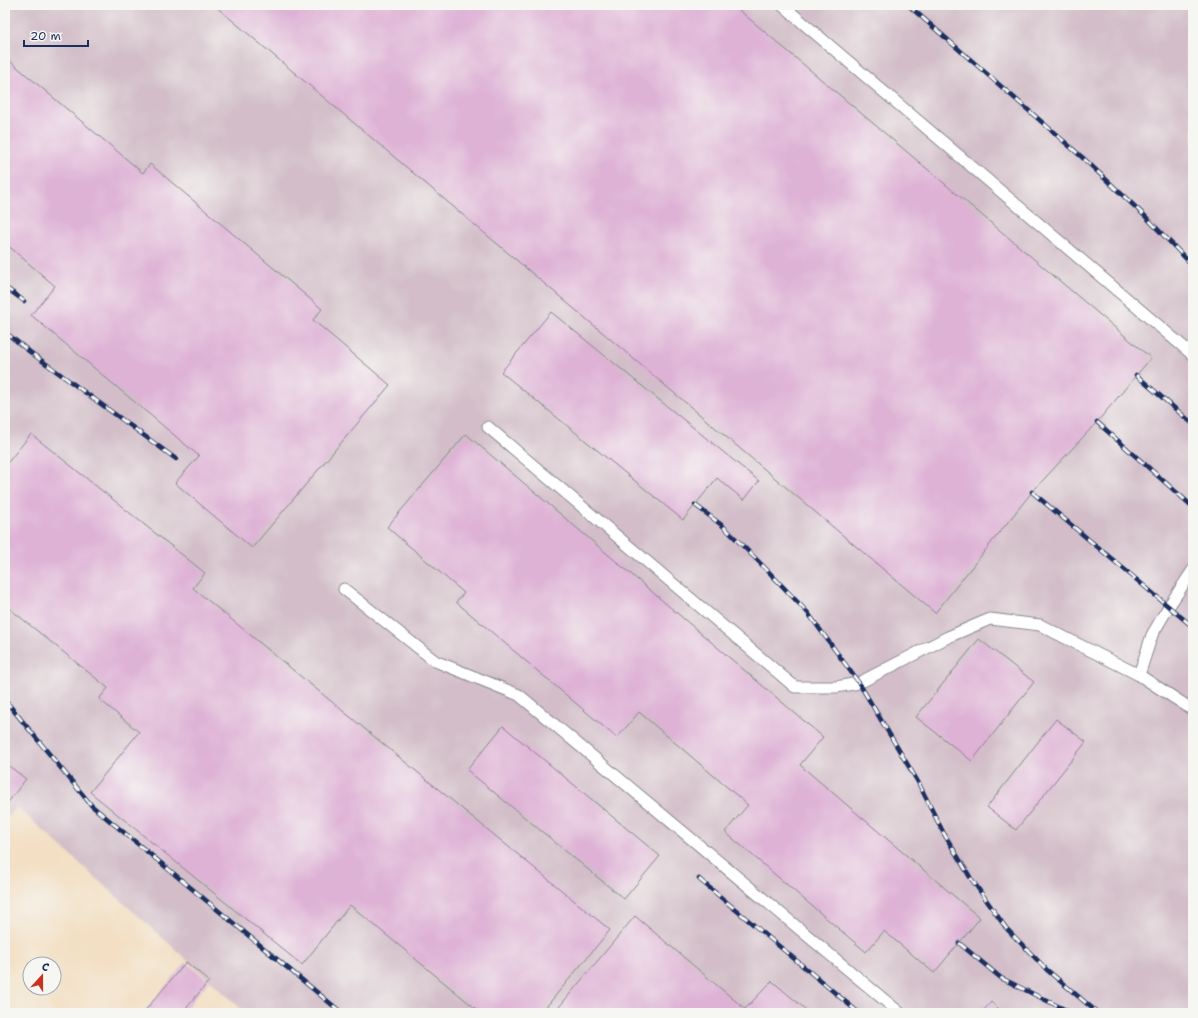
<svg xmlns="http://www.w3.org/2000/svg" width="1198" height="1018" viewBox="0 0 1198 1018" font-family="'Shantell Sans',sans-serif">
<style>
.industrial{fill:#d2bdc8}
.building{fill:#deb2d5}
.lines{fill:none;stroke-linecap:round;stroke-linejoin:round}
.lane-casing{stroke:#878790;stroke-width:13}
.lane{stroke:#fff;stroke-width:11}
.rail-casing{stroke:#1b2f5e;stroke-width:4.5}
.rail{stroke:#f6f6f2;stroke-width:3;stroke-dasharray:9;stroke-linecap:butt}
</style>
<rect width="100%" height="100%" fill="#f6f6f2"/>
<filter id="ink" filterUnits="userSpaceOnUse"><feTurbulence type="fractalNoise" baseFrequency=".025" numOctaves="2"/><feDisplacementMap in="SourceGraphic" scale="8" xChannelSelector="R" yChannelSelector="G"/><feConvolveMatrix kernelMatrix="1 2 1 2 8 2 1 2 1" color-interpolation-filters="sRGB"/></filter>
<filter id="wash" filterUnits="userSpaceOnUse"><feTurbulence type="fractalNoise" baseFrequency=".012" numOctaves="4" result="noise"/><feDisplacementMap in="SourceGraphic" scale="16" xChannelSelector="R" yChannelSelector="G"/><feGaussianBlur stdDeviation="0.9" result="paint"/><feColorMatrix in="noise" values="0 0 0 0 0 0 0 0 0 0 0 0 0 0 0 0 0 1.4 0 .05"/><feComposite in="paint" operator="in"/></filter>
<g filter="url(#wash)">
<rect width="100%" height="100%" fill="#f3dfc3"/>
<path class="industrial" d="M5,5H1193V1013H246L17,807L5,819Z"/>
<g id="blocks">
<path class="building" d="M214,5H733L1151,358L1097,422L1032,492L935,613Z
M5,57L143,173L150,164L322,309L313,320L390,385L252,548L175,483L199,456L31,315L55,286L5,243Z
M551,312L759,481L744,500L717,478L683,520L501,372Z
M31,434L205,573L193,588L610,930L541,1013H481L350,905L302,965L90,792L139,732L99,699L108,688L5,605V466Z
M466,434L823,737L800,765L980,918L934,973L884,931L866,952L725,832L748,805L639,712L617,738L456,602L464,593L387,527Z
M979,639L1034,682L972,761L916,717Z
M1056,719L1086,742L1016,830L987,807Z
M503,726L660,856L624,899L467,770Z
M5,763L26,779L5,806Z
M635,916L745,1009L772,981L810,1013H554Z
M186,962L209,981L182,1013H143Z
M991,1002L1004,1013H981Z"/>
</g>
</g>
<g filter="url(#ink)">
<use href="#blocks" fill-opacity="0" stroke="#878790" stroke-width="1"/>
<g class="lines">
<defs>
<path id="lane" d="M782,5L1193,355
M488,427L795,687H836L859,683L948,637L990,619L1040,625L1139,675L1193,710
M344,589L435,661L519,695L900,1013
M1139,675L1152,635L1169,606L1193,570"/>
</defs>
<use href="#lane" class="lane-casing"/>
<use href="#lane" class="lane"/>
<defs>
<path id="rail" d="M908,5L1083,158L1145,216L1193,266
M5,287L24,301
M5,332L30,352L176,459
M1136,375L1193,424
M1097,422L1193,507
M1032,492L1193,627
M695,505L723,526L767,570L808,613L859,683L918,782L943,832L970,877L1006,928L1047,970L1098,1013
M5,700L92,806L342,1013
M699,879L859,1013
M959,943L1001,978L1072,1013"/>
</defs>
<use href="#rail" class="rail-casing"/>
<use href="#rail" class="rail"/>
</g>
</g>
<rect width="1198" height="1018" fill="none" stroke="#f6f6f2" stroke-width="20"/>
<g transform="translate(42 976) rotate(21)"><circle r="19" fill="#f6f6f2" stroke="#9ea6b7"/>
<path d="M0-3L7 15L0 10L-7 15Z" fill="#c8321e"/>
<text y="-6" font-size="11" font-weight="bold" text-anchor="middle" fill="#1b2f5e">С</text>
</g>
<path d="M24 40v6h64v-6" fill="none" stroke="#1b2f5e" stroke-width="2"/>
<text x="30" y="40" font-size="12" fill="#1b2f5e" stroke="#f6f6f2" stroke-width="3" paint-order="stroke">20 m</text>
</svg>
